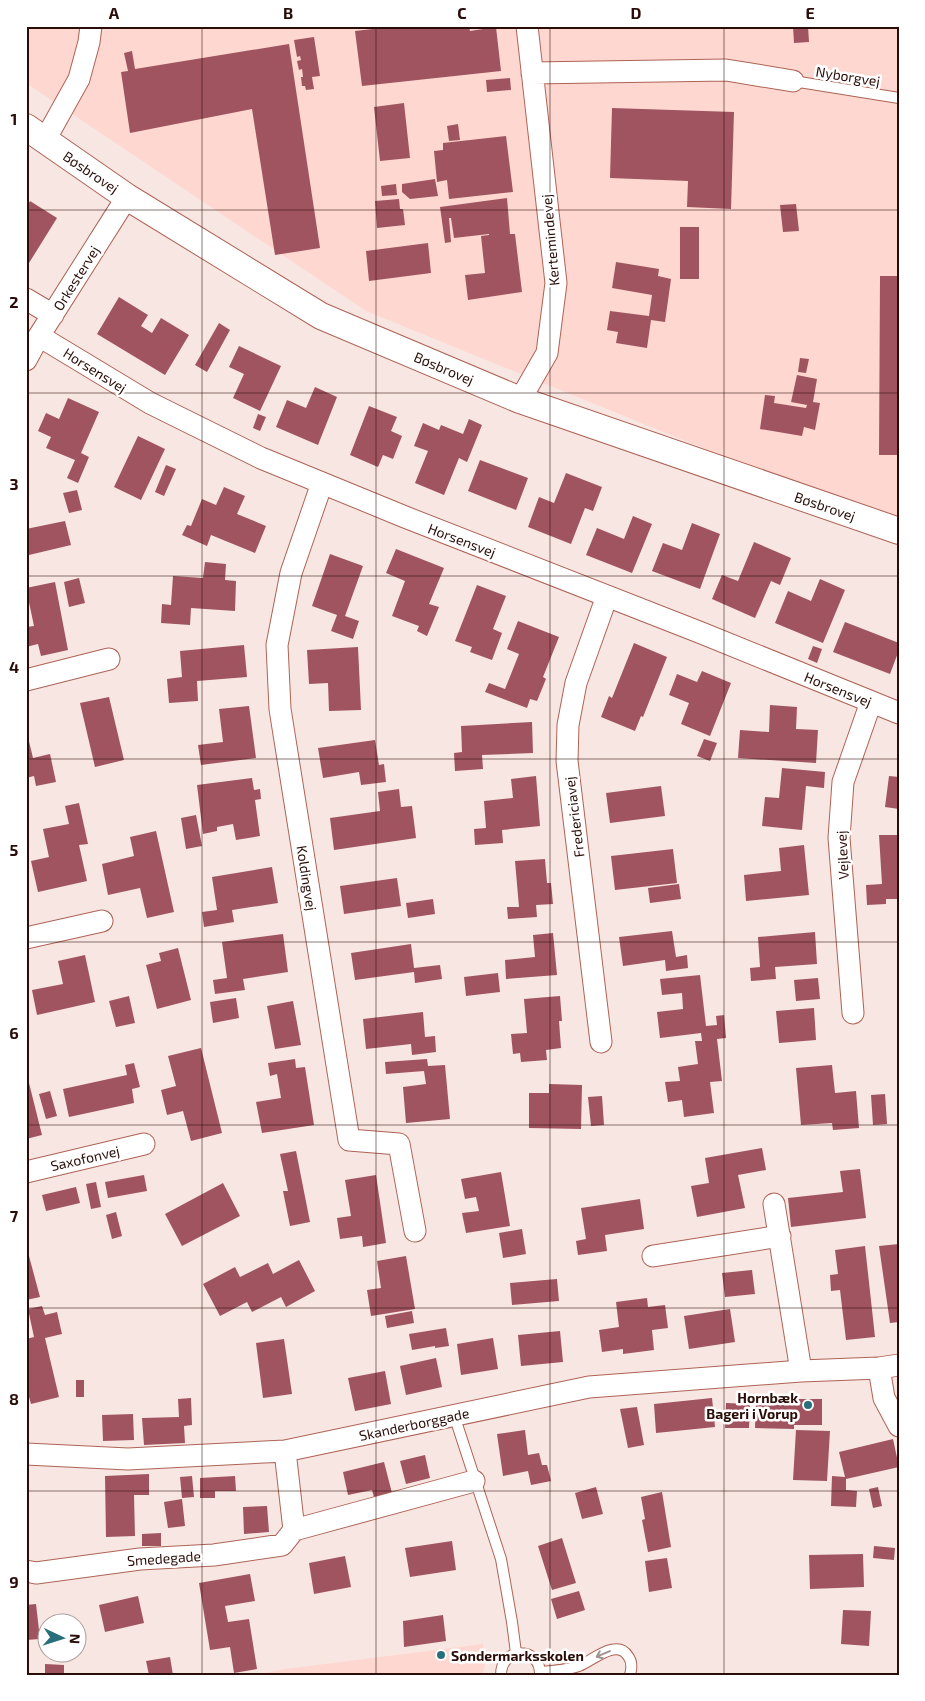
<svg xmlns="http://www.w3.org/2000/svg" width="925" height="1701" viewBox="0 0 925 1701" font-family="'Exo 2',sans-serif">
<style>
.built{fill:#fed8d0}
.building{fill:#a05460}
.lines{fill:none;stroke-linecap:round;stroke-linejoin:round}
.service-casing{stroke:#ae6355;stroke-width:12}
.minor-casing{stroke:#ae6355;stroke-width:23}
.tertiary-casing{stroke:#ae6355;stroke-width:28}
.service{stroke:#fff;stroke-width:10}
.minor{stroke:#fff;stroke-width:21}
.tertiary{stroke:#fff;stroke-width:26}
.oneway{stroke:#9f9290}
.grid{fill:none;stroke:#2a0d08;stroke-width:1;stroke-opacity:0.55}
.poi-dot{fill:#276f7b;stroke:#fff;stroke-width:2}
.labels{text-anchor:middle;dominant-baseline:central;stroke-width:5;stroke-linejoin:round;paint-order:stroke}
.street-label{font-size:14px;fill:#2a0d08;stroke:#fff}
.poi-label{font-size:14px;font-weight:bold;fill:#2a0d08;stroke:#fff;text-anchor:end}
.neatline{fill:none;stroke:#2a0d08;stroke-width:2}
.grid-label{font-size:16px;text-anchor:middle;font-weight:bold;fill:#2a0d08}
</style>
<rect width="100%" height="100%" fill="#f8e6e2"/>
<path class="built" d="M26,26H899V528L366,311L26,83Z
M483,1644L485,1666L482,1675H255L285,1669Z"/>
<path class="building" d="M398,26H469L470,31L496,27L501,71L362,86L355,31Z
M793,26H808L809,42L794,43Z
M314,37L320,76L312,77L314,89L306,90L305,86H302L301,77H303L302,69L299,70L297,61L301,60L300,56L297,57L294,40Z
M289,44L320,248L275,255L252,109L130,133L121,72L128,71L124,53L132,51L135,69Z
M510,78L511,90L487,92L486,80Z
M404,103L410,158L380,161L374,107Z
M612,108L734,112L731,209L687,207L688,181L610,178Z
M458,124L460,140L449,141L447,126Z
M506,136L513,192L449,199L447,180L437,182L434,151L443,150V143Z
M435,179L438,196L410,199L402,192V184Z
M396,184L397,195L382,196L381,186Z
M507,198L510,234H515L522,292L468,300L465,275L485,273L481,236L489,235V234L454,238L451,218H449L451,242L445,243L440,207Z
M399,199L400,209H403L405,225L377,228L375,201Z
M30,201L57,218L29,263L26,262V208Z
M796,204L799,231L783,232L780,205Z
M680,227H699V279H680Z
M428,243L431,273L369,281L366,251Z
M616,262L659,269L658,276L671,279L665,322L651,320L647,348L616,343L618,332L607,330L610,311L649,316L652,295L612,288Z
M880,276H899V455H879Z
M119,297L148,315L141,326L152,333L161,318L189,335L165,375L97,334Z
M219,323L230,330L207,372L195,365Z
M239,346L281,366L260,411L233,398L244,374L229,367Z
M800,358L809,359L806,373L798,372Z
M797,375L817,379L813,402L820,403L815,430L804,427L802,436L760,429L765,395L775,396L774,403L806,408L807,405L791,402Z
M315,387L337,397L318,445L276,427L287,400L306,408Z
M68,398L99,412L81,453L89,457L78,483L67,478L75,460L46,448L51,437L38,431L46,413L59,419Z
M369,406L397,417L391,431L402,436L393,459L383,455L378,467L350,455Z
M258,414L266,417L260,431L253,428Z
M469,419L482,425L467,462L459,458L444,495L415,483L428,451L414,446L423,423L439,430L441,425L463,434Z
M138,436L165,449L141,500L114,487Z
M480,460L528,478L516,510L468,491Z
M166,465L176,469L164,496L155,492Z
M566,473L602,487L593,511L585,508L571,544L528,527L539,497L554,503Z
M224,487L245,496L237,514L266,526L255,553L211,535L207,546L182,535L187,525L191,526L202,499L216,505Z
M77,490L82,510L69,513L63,493Z
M633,516L652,524L632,573L586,555L597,528L624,539Z
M65,521L71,545L29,555L26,545V529Z
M692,523L720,534L700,589L652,571L663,543L682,550Z
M754,542L791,558L780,585L771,581L755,618L712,599L722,575L738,581Z
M396,549L444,568L429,604L439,607L427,636L417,631L419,626L392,616L405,581L386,573Z
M330,554L363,566L345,616L359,621L353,639L331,631L337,615L312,606Z
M205,562L226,564L225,580L236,581L235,611L191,608L190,625L161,623L162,604L171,605L173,576L203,578Z
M79,578L85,603L69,607L64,582Z
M820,579L845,590L823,643L775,623L788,591L811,601Z
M55,582L68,650L41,656L38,644L26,647V627L34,626L26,588Z
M477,585L506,596L493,629L502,633L492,660L470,652L472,647L455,641Z
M518,621L559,637L543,677L546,679L537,701L530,699L527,708L485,692L489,683L505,689L519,654L507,649Z
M845,622L899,643V650L890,674L833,652Z
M634,643L667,657L643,717L641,716L635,731L601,717L609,696L612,698Z
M244,645L247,677L197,681L198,701L169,703L167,679L182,677L180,651Z
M813,646L822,649L817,663L808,659Z
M358,647L361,710L329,711L328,683L309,684L307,650Z
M702,671L731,683L710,736L681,724L689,703L669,695L677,674L697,682Z
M109,697L124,760L95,767L80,703Z
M770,705L797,707L796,729L818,730L816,763L738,758L740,730L769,732Z
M249,706L256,758L201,765L198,745L223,742L219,709Z
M532,722L533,753L482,755L483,769L455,771L454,753L462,752L461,726Z
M26,729L33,758L50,754L56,782L36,786L34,776L26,778Z
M704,739L717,743L710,761L697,756Z
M375,740L379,765L384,764L386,782L361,785L359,772L323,778L318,748Z
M782,768L825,772L824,788L806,786L802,830L762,826L765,797L779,798Z
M536,776L540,826L502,830L503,843L475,845L474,829L486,828L484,801L513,798L511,779Z
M889,776L899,777V809L885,807Z
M252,778L254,790L260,789L261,799L255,800L260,836L236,840L233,824L217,827V831L203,834L197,785Z
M661,786L665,816L610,823L606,793Z
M399,789L401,807L412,806L416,838L334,850L330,818L380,811L378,792Z
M79,803L88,844L79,845L87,881L38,892L31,861L49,857L43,829L69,824L65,806Z
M196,815L202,846L186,849L181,818Z
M156,831L174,912L147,918L140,888L108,895L102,864L134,856L130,837Z
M879,835H899V899H886V904L867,905L866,885L882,884Z
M804,845L809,895L746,901L744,875L781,871L779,848Z
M673,849L677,883L615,890L611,856Z
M545,859L547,883H551L553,904L536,905L537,917L508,919L507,907H519L515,861Z
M272,867L278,903L232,910L234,922L204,927L202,912L217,910L212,877Z
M397,878L401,906L344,914L340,886Z
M679,884L681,899L650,903L648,888Z
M433,899L435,914L408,918L406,903Z
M672,931L676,957L687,955L688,968L666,971L665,960L623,966L619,937Z
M815,932L817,964L775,967L776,979L751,981L750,968L760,967L758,937Z
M553,933L557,975L506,979L505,960L535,957L533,935Z
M283,934L288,972L243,979L245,990L215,994L213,980L227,978L222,942Z
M411,944L414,968L440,965L442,979L415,983L414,972L355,980L351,953Z
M178,948L191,1000L157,1009L146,965L161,961L159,953Z
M85,955L95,1002L37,1015L32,990L63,984L58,961Z
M498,973L500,992L466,996L464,977Z
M700,975L706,1026L717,1025L716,1016L724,1015L726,1038L717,1039L722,1081L710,1082L714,1113L684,1117L682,1100L668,1102L665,1082L680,1081L678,1067L698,1064L695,1041H702L701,1033L660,1038L657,1012L683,1009L682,993L662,995L660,979Z
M818,978L820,999L796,1001L794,980Z
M129,996L135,1023L116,1027L109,1001Z
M560,996L562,1021H559L561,1048L546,1050L547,1060L521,1062L520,1053L513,1054L511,1034L527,1033L524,999Z
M236,998L239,1018L213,1023L210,1002Z
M293,1001L301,1045L275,1049L267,1006Z
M814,1008L816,1040L779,1043L776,1011Z
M423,1012L425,1037L435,1036L436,1052L412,1055L411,1044L366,1049L363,1019Z
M201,1048L222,1133L191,1141L183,1111L167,1115L161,1090L176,1086L168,1056Z
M295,1059L296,1068L305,1067L314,1125L262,1133L256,1102L281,1098L277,1074L270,1076L268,1063Z
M427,1059L428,1066L445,1065L450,1119L406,1123L403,1087L426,1084L424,1071L386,1074L385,1062Z
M134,1063L140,1087L132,1089L134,1103L69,1117L63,1089L127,1075L125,1065Z
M832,1065L835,1093L856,1091L859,1128L833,1130L832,1123L801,1125L796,1068Z
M29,1083L42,1135L26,1139V1084Z
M549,1084L582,1085L581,1129L529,1128V1093H549Z
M50,1091L57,1116L46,1119L39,1094Z
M885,1094L887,1124L873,1125L871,1095Z
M602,1096L604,1125L591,1126L588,1097Z
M762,1148L766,1170L738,1175L745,1208L697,1217L691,1186L709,1183L705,1158Z
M296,1151L310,1222L290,1226L283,1191H288L280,1154Z
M860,1169L866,1218L791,1227L788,1198L843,1192L840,1171Z
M501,1172L510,1226L466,1233L462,1213L479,1211L476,1197L465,1199L461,1179Z
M144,1175L147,1191L108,1198L105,1182Z
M376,1175L386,1243L363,1247L362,1236L340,1239L337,1218L351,1216L345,1180Z
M96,1182L101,1207L91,1209L86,1184Z
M223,1183L240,1216L182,1246L165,1214Z
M76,1187L80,1203L46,1211L42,1195Z
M640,1199L644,1229L605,1235L607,1251L578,1255L576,1241L586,1239L581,1208Z
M116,1212L122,1236L112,1239L106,1215Z
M522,1229L526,1254L503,1258L499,1233Z
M899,1244V1322L890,1323L879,1246Z
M26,1245L40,1297L26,1300Z
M865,1246L875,1337L846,1340L840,1290L831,1291L830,1275L838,1274L835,1250Z
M406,1256L415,1309L371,1316L367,1290L381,1288L377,1261Z
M299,1260L315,1291L286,1307L281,1297L252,1312L247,1302L220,1316L203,1284L235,1267L240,1277L268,1263L273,1274Z
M752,1270L755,1294L725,1297L722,1273Z
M557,1279L559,1301L512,1305L510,1283Z
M647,1298L648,1307L665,1305L668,1328L652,1330L654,1350L623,1354V1349L602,1352L599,1330L619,1327L616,1302Z
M42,1306L45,1315L57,1312L62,1334L45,1338L59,1397L31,1404L26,1386V1339L34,1337L28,1309Z
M730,1309L735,1342L689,1349L684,1316Z
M412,1311L414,1323L387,1328L385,1316Z
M446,1328L449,1346L435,1348V1346L412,1350L409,1334Z
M560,1331L563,1362L521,1366L518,1335Z
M493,1338L498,1369L461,1375L457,1344Z
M284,1339L292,1394L263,1398L256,1343Z
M436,1358L442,1387L406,1395L400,1366Z
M385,1371L391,1404L355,1411L348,1378Z
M76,1380H84V1397H76Z
M191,1398L192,1425L184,1426L185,1443L144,1445L142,1418L179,1417L178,1399Z
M712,1398L715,1427L656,1433L654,1404Z
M793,1399H822V1425H794V1429L755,1428L756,1401L794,1402Z
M726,1403L750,1404L749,1428H725Z
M637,1407L644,1445L628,1448L620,1409Z
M133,1414L134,1440L103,1441L102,1415Z
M525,1430L528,1455L539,1453L542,1465H547L551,1481L531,1485L528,1471L503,1476L497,1434Z
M796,1430L830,1431L827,1481L793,1480Z
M893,1439L899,1467L846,1479V1490L857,1491L856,1507L831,1506L832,1476L845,1477L839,1452Z
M425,1455L430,1478L406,1484L400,1461Z
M384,1462L393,1497L375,1501L372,1490L348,1495L343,1472Z
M149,1474V1495H134L135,1536L106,1537L105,1476Z
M192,1476L194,1497L182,1498L180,1477Z
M235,1476L236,1491H215V1498H200V1478Z
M596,1487L603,1514L582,1519L575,1493Z
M878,1487L882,1506L873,1508L869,1489Z
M662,1492L671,1547L648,1552L642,1520L645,1519L641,1497Z
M182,1499L185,1526L168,1528L164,1502Z
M267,1506L269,1532L244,1534L243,1507Z
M161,1533V1546H142V1534Z
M562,1538L576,1583L552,1590L538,1546Z
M452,1541L456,1570L410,1577L405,1548Z
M874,1546L895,1548L894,1560L873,1558Z
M863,1554L864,1587L810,1589L809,1555Z
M345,1556L351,1587L314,1594L309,1563Z
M667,1558L672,1588L649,1592L645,1561Z
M250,1574L255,1601L225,1606L228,1622L249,1619L257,1669L234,1673L230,1647L210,1650L199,1583Z
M579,1591L585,1610L557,1619L551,1599Z
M138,1596L144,1623L105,1632L99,1605Z
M36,1604L40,1639L26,1640V1605Z
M843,1610L871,1611L869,1646L841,1644Z
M443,1615L446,1641L404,1647L403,1621Z
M170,1657L173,1675H149L146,1661Z
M45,1664L64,1665V1675H45Z"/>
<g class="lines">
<defs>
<path id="service" d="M793,81L899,98
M454,1415L501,1559L512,1622L516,1653
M540,1672C554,1671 567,1670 579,1666C592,1661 617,1638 628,1656C632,1661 632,1668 630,1675
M501,1675C501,1646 541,1646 540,1675"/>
<path id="minor" d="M532,73L726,70L793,81
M45,140L79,79L89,42L91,26
M26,299L53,315
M39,336L150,403L261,458L405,517L699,632L899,713
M26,360L39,336L127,197
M520,400L547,353L556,283L527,26
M322,483L291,573L277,645L280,709L349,1140L399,1144L415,1231
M26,680L109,659
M26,938L102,921
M853,1013L839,838L843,782L871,702
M601,1042L567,761L568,725L576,683L607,596
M26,1172L144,1144
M774,1204L801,1371
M653,1256L780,1236
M879,1368L884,1398L899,1426
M285,1451L294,1530
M26,1454L128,1459L285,1451L589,1387L801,1371L879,1368L899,1365
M26,1571L36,1573L140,1559L214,1555L282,1545L294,1530L474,1481"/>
<path id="tertiary" d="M26,127L127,197L321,316L520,400L899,531"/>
</defs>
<use href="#service" class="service-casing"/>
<use href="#minor" class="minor-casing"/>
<use href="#tertiary" class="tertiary-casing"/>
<use href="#service" class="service"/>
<use href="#minor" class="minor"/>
<use href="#tertiary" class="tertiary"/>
</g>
<defs><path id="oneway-shaft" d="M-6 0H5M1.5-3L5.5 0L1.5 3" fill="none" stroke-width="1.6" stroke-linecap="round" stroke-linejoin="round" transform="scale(1.25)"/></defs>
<use class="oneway" href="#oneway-shaft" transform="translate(603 1654) rotate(157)"/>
<path class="grid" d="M202,26V1675M376,26V1675M550,26V1675M724,26V1675M26,210H899M26,393H899M26,576H899M26,759H899M26,942H899M26,1125H899M26,1308H899M26,1491H899"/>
<g class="poi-dot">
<circle cx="808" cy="1405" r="5"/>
<circle cx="441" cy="1655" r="5"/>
</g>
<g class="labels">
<g class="street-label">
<text transform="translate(848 76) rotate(9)">Nyborgvej</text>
<text transform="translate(91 172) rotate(34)">Bøsbrovej</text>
<text transform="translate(550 240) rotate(-95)">Kertemindevej</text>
<text transform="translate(76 278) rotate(-58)">Orkestervej</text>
<text transform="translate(444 368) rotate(23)">Bøsbrovej</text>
<text transform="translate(95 370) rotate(32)">Horsensvej</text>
<text transform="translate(825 506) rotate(19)">Bøsbrovej</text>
<text transform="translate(462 540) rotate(21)">Horsensvej</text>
<text transform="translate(838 689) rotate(22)">Horsensvej</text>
<text transform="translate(574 817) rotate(-97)">Fredericiavej</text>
<text transform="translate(842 855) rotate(-93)">Vejlevej</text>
<text transform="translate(307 878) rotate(81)">Koldingvej</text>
<text transform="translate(85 1158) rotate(-13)">Saxofonvej</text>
<text transform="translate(414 1424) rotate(-12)">Skanderborggade</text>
<text transform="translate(164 1558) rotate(-4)">Smedegade</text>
</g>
<g class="poi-label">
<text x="798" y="1397">Hornbæk<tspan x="798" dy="16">Bageri i Vorup</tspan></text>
<text x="451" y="1655" text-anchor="start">Søndermarksskolen</text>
</g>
</g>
<rect width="925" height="1701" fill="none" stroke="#ffffff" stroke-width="55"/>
<g transform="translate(62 1638) rotate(94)"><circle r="24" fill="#ffffff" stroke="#aa9e9c"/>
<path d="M0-4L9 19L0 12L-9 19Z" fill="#276f7b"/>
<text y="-8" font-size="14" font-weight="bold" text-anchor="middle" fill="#2a0d08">N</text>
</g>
<rect x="28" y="28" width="870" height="1646" class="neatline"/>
<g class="grid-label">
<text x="114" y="19">A</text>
<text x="288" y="19">B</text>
<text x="462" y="19">C</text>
<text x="636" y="19">D</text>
<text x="810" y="19">E</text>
<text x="14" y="125">1</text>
<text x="14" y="308">2</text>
<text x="14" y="490">3</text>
<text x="14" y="673">4</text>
<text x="14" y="856">5</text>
<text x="14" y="1039">6</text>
<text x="14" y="1222">7</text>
<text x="14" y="1405">8</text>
<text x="14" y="1588">9</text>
</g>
</svg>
